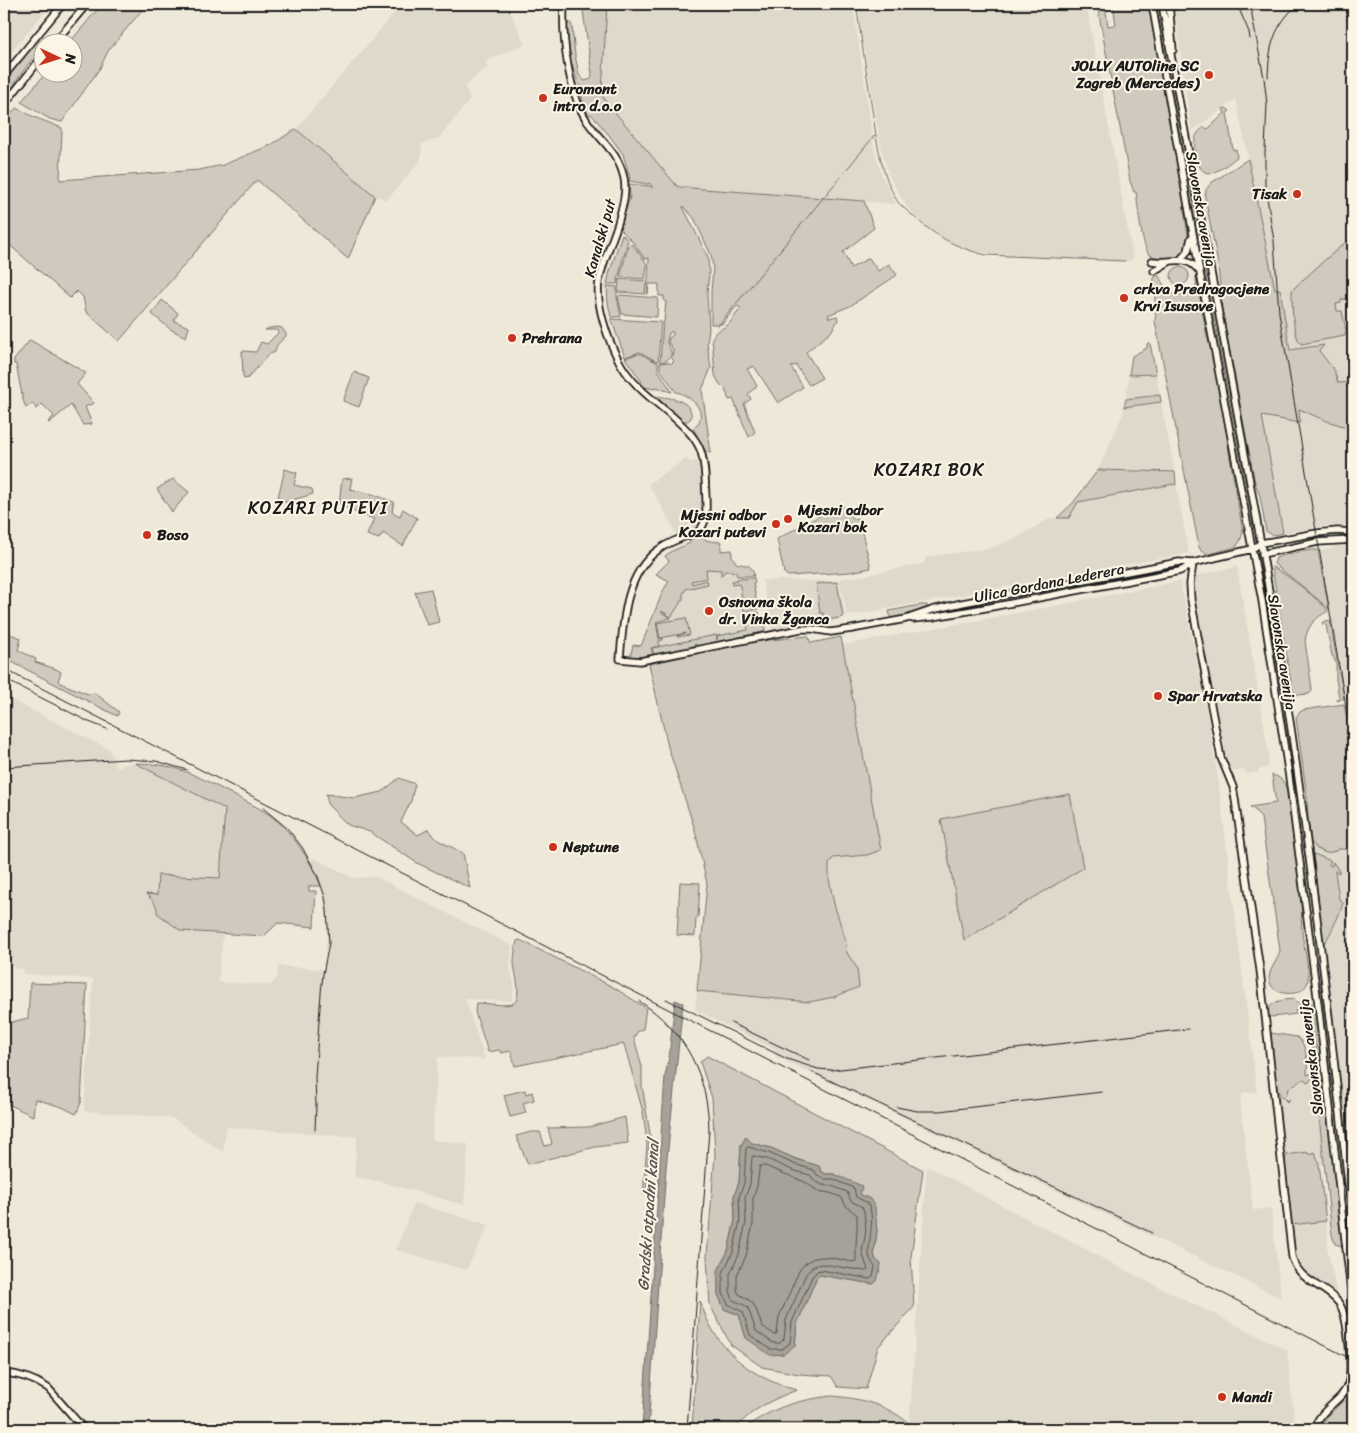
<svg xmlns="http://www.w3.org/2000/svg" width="1357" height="1433" viewBox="0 0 1357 1433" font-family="Sriracha,sans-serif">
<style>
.built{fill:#ded9cb}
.green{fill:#cfcabd;stroke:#76736c;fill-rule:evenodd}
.water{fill:#a7a299;stroke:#6f6c67}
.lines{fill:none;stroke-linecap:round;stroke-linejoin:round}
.shore{stroke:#54524e;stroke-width:1}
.stream{stroke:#6f6c67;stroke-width:1}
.secondary-casing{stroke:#1c1c1c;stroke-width:9}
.secondary{stroke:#fcf5e5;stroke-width:5.5}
.rail{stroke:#1c1c1c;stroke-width:1}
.poi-dot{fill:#c8321e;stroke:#fcf5e5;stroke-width:2}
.labels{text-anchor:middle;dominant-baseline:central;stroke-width:4;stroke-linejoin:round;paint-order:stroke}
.poi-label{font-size:15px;font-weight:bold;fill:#1c1c1c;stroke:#fcf5e5;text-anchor:start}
.street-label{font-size:15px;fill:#1c1c1c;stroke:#fcf5e5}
.water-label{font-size:16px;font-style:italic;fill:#5b5854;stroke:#fcf5e5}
.quarter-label{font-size:18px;letter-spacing:1px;fill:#1c1c1c;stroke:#fcf5e5}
</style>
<rect width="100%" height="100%" fill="#eee8d9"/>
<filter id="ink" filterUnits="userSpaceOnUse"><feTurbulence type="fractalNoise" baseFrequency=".02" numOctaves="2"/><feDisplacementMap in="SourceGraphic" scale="10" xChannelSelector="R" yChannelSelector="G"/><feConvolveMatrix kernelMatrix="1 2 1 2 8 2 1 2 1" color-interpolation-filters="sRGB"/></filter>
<g filter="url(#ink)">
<path class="built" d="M4,4H51L4,61Z
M402,4H507L525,44L485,62L489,68L479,73L465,87L470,100L439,138L422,144L421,160L387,200L375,196L296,129Z
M607,4H853L874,149L882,176L896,204L704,189L679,187L676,185L604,99L602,91Z
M857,4H1086L1133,258L1131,261L999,255L970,251L946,240L928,228L907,207L890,178L881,148Z
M1174,4H1353V405L1296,388L1280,289L1275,290L1236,99L1192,131L1186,94Z
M1156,374L1160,395L1126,399L1129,375Z
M1161,402L1175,472L1098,470L1123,414L1124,407Z
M1298,409L1324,420L1353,429V526H1325L1283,533L1262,416L1300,423Z
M687,458L690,462L700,461L704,500L703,519L701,525L697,530L678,537L658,500L648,484Z
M1175,484L1176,485L1189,553L848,616L839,579L872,574L925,563V557L991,548L1016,538L1051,518H1069L1078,502Z
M1336,545L1353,546V729L1328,601L1321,551L1328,549H1332Z
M697,566L753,569L755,582L752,583L760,626L763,632L648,656L651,633L663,603Z
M1237,567L1269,755L1268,767L1260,769L1258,772L1246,774L1245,769L1236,771L1228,769L1192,585L1197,575Z
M762,580L838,581L846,616L825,625L772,629Z
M1180,581L1206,707L1219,786L1257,1092L1242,1093V1098L1240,1099L1253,1210L1271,1208L1281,1298L775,1056L776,1050L695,1010L697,991L809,1002L834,997L859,986L857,968L847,953L845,938L834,904L829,879V864L833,858L867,855L880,849L843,645L1039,609Z
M4,696L109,749L117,767L135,762L225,809L220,878L159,875L157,895H147L155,904L158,909L157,913L181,931L223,934L218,982L271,985L277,978L278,966L323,969L327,939V920L324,899L321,886L309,861L314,858L354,878L376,877L512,946L510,967L514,984L512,1000L510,1001L465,999L485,1059L438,1057L432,1140L468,1144L464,1205L379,1181L354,1177L357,1137L226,1127L223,1152L172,1118L84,1111L93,979L23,974V969L14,968L10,965H4Z
M1311,842L1317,849L1326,853L1337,849H1353V1195L1323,941H1326L1336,919L1342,910L1339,899L1336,871L1332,863L1331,866L1328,865L1329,863L1313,854V855Z
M1315,1010L1324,1083L1320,1082L1318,1084L1316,1090L1324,1163L1319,1164L1314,1152L1313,1154L1308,1155L1307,1152L1286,1155L1285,1163L1276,1086L1282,1097L1286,1102L1289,1101L1283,1097L1288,1093L1287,1091L1289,1088L1304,1079L1308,1082L1318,1072Z
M927,1166L1138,1277L1287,1350L1295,1429H909Z
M414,1203L489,1225L466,1270L396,1250Z
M1326,1221L1328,1239L1327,1247L1336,1290L1335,1292L1306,1274L1301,1268L1295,1256L1291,1225Z"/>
<path class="green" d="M102,4H147L108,51L100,68L62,122L50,119L21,102L46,73L72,72V42H70Z
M589,4H607L602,91L604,99L676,185L679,187L704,189L864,201L874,228L843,252L851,268L869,258L878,271L889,264L897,275L850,306L828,315L829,318L837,316L838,320L831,332L806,352L822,378L809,385L796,365L791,367L803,387L778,403L754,366L747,369L757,386L748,394L751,399L744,404L755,432L749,437L733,399L729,400L725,389L719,383L715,375L712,338L716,332L728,325L741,308L737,306L722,324H711V292L713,268L711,255L694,218L683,206V207L708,257L709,274L707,293L709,329L707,343L711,368L702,390L711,453L706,452L693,428C695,426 697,424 699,422C706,408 687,394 676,392L660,369V363L668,362L671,364L674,361L672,359L673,350L668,342L669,338L673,335V332H670L669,333C669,336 666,339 667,343C669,349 672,350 671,356L666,361L660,362L663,322H664L666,301H664V296H659V284H649L648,294H647L649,258L645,259L632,241L620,229L630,197L629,184L650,186L652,188V186L650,184V183L648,184L629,181L630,178L623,154L609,135L591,114L588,115L584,106L580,89L582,88L581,85H579C574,72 562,35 569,22L571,23L572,27L575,55L579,75L585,81L591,79L592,74L583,11Z
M1097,4H1105L1108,26L1116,25L1113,4H1150L1184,201C1182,214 1194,245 1184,254C1179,258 1170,258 1165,259L1164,257C1159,258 1154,258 1149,254C1141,245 1138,205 1136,192H1134L1130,181Z
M1156,4H1160L1177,105L1201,237L1198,238Z
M38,39L42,44V47L27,66L4,98V80Z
M16,108L34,117L62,128L60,180L199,170L223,165L271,145L296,129L375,196L348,259L257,180L119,341L86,312L83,297L77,291L70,298L4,240V123Z
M1226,108L1230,111L1227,113L1233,150L1236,149L1237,157C1230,162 1218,173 1209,173C1197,173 1193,149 1195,140C1196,134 1200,130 1204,127L1208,129L1225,113L1223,109Z
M1248,159L1275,289H1280L1290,350L1324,345L1319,351L1335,371V375L1336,376L1338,383L1353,382V429L1324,420L1299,409L1300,423L1262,416L1283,533C1277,535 1272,536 1266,531L1260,496L1255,483L1222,309L1218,264L1205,197L1206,190L1211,183Z
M622,234L628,240L624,256L622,257L623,258L617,284H607L610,271Z
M1353,236V298L1341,300V303L1336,304L1337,311H1342L1346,330L1345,336L1301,344C1292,334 1292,304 1292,290L1327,258Z
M632,244L647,264L645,279L620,277L628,246Z
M1204,266H1207L1256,529L1254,530Z
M1171 276a9 9 0 1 1 18 0a9 9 0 1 1-18 0Z
M1156,275L1159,276C1162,282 1165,289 1171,293C1178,296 1190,295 1195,289C1197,285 1196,281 1196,276L1207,337L1213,353L1226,423L1229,452L1243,532L1240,541L1236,547L1209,554L1201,551L1199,547L1155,321C1156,314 1156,307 1155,300C1154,291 1150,284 1156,275Z
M619,279L646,281L645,294L618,292Z
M607,286L617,287V297L621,317H618L617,316L616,317H611L608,303Z
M620,295L658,298L657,317L622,314L618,297Z
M162,300L178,313L174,321L189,327L186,337L170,329L152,314Z
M611,319L661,322L658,362L640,352L625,357Z
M278,327L282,328L286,334V336L277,345L275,352L268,355L248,378L244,379L243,376L242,351L256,352L261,342L267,344L278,333L277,330H265L270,328Z
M30,340L86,373L77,384L94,403L85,407L92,424L83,425L71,405L49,423L48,422L54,416L42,404L37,409L32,403L26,408L23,400L16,364H14V360Z
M1150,343L1156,374L1129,375L1132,356L1147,348V344Z
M637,354H641L658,363V370L672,392L660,389V388L655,387L654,389L645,387L640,383L642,382L625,358Z
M354,372L369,378L359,407L343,401Z
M1160,395L1161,402L1124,407L1126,399Z
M653,396C666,397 694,399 691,418L688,421H682Z
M285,469L297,473L294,485L312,489L313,494L276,505Z
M1098,470L1175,472L1176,485L1174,484L1078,502L1069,518H1057L1073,503Z
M352,478L350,489L372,494L394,502L392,512L400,516L403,509L417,518L403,546L383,533L379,539L367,535L374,519L357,513L339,504L342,479Z
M173,479L189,492L172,512L157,489Z
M841,504L853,519L859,520L871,568L850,572L788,576L784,573L777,539Z
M698,536L709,541L721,542V551L732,550V556L736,563C746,566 752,563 754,576H737L736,572H732V571H725L721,576V570L706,569L707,578L691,581L692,584L707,580L708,584L686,589L683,594V599L671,617L662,611L661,612L671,618L656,622L659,639L663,638V640L659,641V646L651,648L653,655L630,658L633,645L641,646L663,591L669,581L656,574L669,561L665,556L672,551L690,543L689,539Z
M1310,550H1318L1329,609L1302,586L1274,564L1276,558L1280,556Z
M1272,567C1283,571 1322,602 1328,611C1315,618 1307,626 1305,641L1312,689V691L1309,694L1297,695L1292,689Z
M754,578L755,583H753L758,609L744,611L740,586L739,584L732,585V581L737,580L738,582L737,579Z
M837,582L843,617L824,621L823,613H820L816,584Z
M431,589L439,622L427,625L415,592Z
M920,605H927V609L914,614L891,619L889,611Z
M759,612L761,625L765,626V630L763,632L697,646L696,644L693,645V647L654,655L652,648L716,635L717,640V636L748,630L746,618H747V614Z
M686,618L690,635L677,637V636L686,633L660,638L657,623Z
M1330,620L1344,698L1337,701L1336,699L1339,698L1336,679V663L1333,656H1332L1326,625L1322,624L1323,622Z
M10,634L21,638L18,650L36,659L35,662L56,669L61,672L58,681L60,683L88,694L95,693L119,712L117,716L4,658V635L8,638Z
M808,636L811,643L841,637L881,850L867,855L833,858L829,864V879L834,904L845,938L847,953L857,968L859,987L834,997L809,1002L697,991L707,884L695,830L668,747L649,664L742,643Z
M1344,704L1353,755V849H1338L1336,851L1326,853L1317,849L1311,842L1308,818L1307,797L1296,717L1300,712L1303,710Z
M135,763C173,764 190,772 222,789C238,798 255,805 270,815C293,832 310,860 321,886H309V891H316L314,927L278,923L264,936L181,931L157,913C158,905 152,900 146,894L157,895L158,875L220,878L225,809Z
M1272,775C1282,777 1285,783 1287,792C1292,830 1298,868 1301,905C1302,914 1301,923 1302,932C1303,944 1310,970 1308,981C1307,986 1303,990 1298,992C1283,997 1263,989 1271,970C1274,963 1279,958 1280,950L1261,818L1256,811L1250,807L1276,803Z
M399,778L415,784L411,801L401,822L418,835L429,829L436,839L463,853L470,888L417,863L370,832L348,825L328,805L326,794L354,798L382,792Z
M1070,794L1083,868L964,940L941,819Z
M1314,854L1331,861L1329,865L1332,866L1333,862L1339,871V873L1335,871L1339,899L1343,902C1343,908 1329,937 1325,942L1323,941L1313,855Z
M680,882L700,883L698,918H696L695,936L677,935Z
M520,940L613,987L646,1008L643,1029L637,1032L634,1038L642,1067V1085L650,1134L646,1193L643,1194L647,1145L646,1134L643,1112L624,1044L515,1066L511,1051L501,1053L500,1050L488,1052L475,1012L476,1003H479C487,1003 508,1007 514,1003C522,997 515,973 514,964C514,957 515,948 517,941Z
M30,983L87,985L81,1103L76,1114L62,1107L35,1099L33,1116L4,1102V1024L28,1018Z
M1295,999L1300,1004L1295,1011L1297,1014L1272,1017L1268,1015C1268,1000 1283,1000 1295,999Z
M1307,1000L1311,1002L1315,1010V1035L1319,1067L1318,1072L1308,1083L1304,1079L1293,1085L1287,1091L1288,1092L1283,1097L1287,1101L1290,1099L1287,1102L1282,1097L1277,1090L1270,1036L1271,1033L1297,1037C1307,1044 1308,1063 1307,1075L1312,1073L1314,1067L1310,1035L1308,1028L1305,1002Z
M707,1056L923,1170L911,1257L914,1307L878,1347L866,1389L838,1387L831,1376L799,1374L762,1367L731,1345L710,1305L707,1257L715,1154L712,1098L700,1062ZM746,1137L752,1143L771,1148L796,1159L818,1166L821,1171L826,1174H834L859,1194L870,1199L877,1231L874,1252L875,1259L873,1284L820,1275L816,1279L797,1324L795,1345L746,1338L739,1315L724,1309L718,1294V1271L728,1251L735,1220L734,1196L739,1182L741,1145Z
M1320,1082L1324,1083L1342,1246L1335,1244L1332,1235L1316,1090L1318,1084Z
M525,1090L526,1094L532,1092L534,1100L523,1103L526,1113L510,1117L504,1095Z
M625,1117L628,1143L595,1147L528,1164L516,1136L531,1132H540L545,1146L552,1144L548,1128L589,1127Z
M1308,1152V1154H1313V1152H1315L1319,1164L1326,1221L1291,1225L1285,1163L1286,1155Z
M700,1301C703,1308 705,1316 709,1323C726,1358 760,1381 797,1390C775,1398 750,1410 735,1429H692Z
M1353,1376V1429H1321C1324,1416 1337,1409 1345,1398C1349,1392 1351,1383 1353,1376Z
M831,1396C861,1398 886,1405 909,1423V1429H743C774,1407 794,1401 831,1396Z"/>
<path class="water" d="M675,1000L683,1003L666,1168L648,1429H642L660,1163L661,1136L665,1076L669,1057Z
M746,1137L752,1143L771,1148L796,1159L819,1166L821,1171L826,1174H834L862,1186L860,1194L870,1199L875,1207L877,1231L874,1252L875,1259L881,1264L877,1281L873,1284L820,1275L816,1279L797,1324L795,1345L784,1354L770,1355L746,1338L739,1315L724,1309L718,1294V1271L728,1251L735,1220L734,1196L739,1182L741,1145Z"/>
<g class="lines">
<path class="shore" d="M749,1147L769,1153L794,1164L814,1170L817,1175L825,1179H833L854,1188L856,1197C859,1199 863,1200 866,1202C877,1212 868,1241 869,1253C869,1259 872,1262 875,1267L873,1277L870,1279L821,1270L817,1271L812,1277L792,1322L790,1343L782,1349H770L750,1335L743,1312L728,1304L723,1293V1273L733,1252L740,1221L739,1197L744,1183L746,1149Z
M753,1156L767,1159L792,1170L810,1175L814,1180L822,1185L832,1186L847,1192L851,1201L862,1207L864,1211L866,1231L862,1252L868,1270L865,1271L822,1264L817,1265L812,1267L806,1274L786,1320L784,1339L780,1343H773L756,1331L748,1308L744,1305L733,1300L730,1291V1274L739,1254L746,1222L745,1198L750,1184L752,1158Z
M760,1166H765L805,1182L818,1191L830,1193L841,1197L846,1206L857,1215C858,1230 855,1245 856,1261L853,1262C833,1259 813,1249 799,1271L779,1317L777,1333L775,1335L762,1326L756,1309L752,1302L739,1294L737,1290V1275L746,1256L753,1224V1199L757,1186Z"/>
<path class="stream" d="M856,4C861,36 866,69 871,102C876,134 879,168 895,197C898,204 905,209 911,214C933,235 956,248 986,255L1125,261
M717,327L875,135"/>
<defs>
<path id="secondary" d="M564,4C562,39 568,91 587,121C601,142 618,151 624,178C627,193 622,208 618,223C612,242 603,261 599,281C595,304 608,340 619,361C631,384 652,399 671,415C682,425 694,435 700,449C706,464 705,483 706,498C706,511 708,525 696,533C683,537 669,542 658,550C625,574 623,622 620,659L640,661L801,629H812L831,632L852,629L906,619L932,610L962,603L1179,562L1193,563L1252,549L1261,543L1317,533L1337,531L1353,532
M1152,4L1200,273L1262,601L1289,777L1318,1004L1353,1309
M1162,4C1202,235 1250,464 1286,695C1313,871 1333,1049 1353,1226
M1169,4L1173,50
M55,42L87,4
M4,76L63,4
M4,105L42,57
M1180,260L1188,251L1191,238
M1152,261C1171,264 1186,253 1199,271
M1154,271L1169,262
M1262,554L1318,542L1353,540
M1193,563L1190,584L1191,600L1221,758L1233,787L1235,799L1260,970L1292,1257C1300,1283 1323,1284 1338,1302C1348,1313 1353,1369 1348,1384C1342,1402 1321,1407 1314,1429
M913,619L933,617L991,607L1180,571L1188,567L1193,563
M4,1373C20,1374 34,1379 48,1388L84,1429"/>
</defs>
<use href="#secondary" class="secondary-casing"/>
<use href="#secondary" class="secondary"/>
<path class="rail" d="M1237,4L1249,32L1250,39
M1252,4V16L1264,78L1267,104L1265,151V185L1274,241L1279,313L1353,748
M1268,77C1269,45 1274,26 1298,4
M4,669L1353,1360
M4,679L89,722L107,729
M4,767L126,759L156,761L187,770
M263,808L287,828L302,847L317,874L325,897L327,910L329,943L323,974L321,993L315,1077L316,1105L315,1130
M666,999L787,1059L818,1069L832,1070L1188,1029
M639,1001C686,1031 708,1076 709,1130L687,1429
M731,1023L809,1060
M810,1071L1152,1233
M897,1107L917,1111H939L1102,1092"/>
</g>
</g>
<g class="poi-dot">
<circle cx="1209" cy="75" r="5"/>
<circle cx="543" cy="98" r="5"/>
<circle cx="1297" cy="194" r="5"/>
<circle cx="1124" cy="298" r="5"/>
<circle cx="512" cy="338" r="5"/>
<circle cx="788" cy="519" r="5"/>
<circle cx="776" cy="524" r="5"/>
<circle cx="147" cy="535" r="5"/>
<circle cx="709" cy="611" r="5"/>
<circle cx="1158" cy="696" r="5"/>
<circle cx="553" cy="847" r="5"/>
<circle cx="1222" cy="1397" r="5"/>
</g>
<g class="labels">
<g class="poi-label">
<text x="1199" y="66" text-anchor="end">JOLLY AUTOline SC<tspan x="1199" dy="17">Zagreb (Mercedes)</tspan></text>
<text x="553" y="89">Euromont<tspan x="553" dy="17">intro d.o.o</tspan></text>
<text x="1287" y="194" text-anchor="end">Tisak</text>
<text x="1134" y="289">crkva Predragocjene<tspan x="1134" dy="17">Krvi Isusove</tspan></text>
<text x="522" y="338">Prehrana</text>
<text x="798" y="510">Mjesni odbor<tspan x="798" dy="17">Kozari bok</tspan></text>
<text x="766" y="515" text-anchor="end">Mjesni odbor<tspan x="766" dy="17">Kozari putevi</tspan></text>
<text x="157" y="535">Boso</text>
<text x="719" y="602">Osnovna škola<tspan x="719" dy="17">dr. Vinka Žganca</tspan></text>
<text x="1168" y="696">Spar Hrvatska</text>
<text x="563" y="847">Neptune</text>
<text x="1232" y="1397">Mandi</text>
</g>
<g class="street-label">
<text transform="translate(1201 209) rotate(80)">Slavonska avenija</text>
<text transform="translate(600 238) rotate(-74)">Kanalski put</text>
<text transform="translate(1049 583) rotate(-11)">Ulica Gordana Lederera</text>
<text transform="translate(1282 652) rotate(81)">Slavonska avenija</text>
<text transform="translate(1311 1057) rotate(-97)">Slavonska avenija</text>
</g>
<g class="water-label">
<text transform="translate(648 1215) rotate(-86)">Gradski otpadni kanal</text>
</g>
<g class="quarter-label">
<text x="929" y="470">KOZARI BOK</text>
<text x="318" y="508">KOZARI PUTEVI</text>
</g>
</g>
<rect width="1357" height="1433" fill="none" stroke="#fcf5e5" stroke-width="20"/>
<rect x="10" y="10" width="1337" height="1413" fill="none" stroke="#1c1c1c" stroke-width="2" filter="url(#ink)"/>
<g transform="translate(58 58) rotate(94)"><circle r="24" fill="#fcf5e5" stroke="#a29e95"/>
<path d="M0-4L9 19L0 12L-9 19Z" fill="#c8321e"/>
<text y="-8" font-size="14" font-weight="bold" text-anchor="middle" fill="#1c1c1c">N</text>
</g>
</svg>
